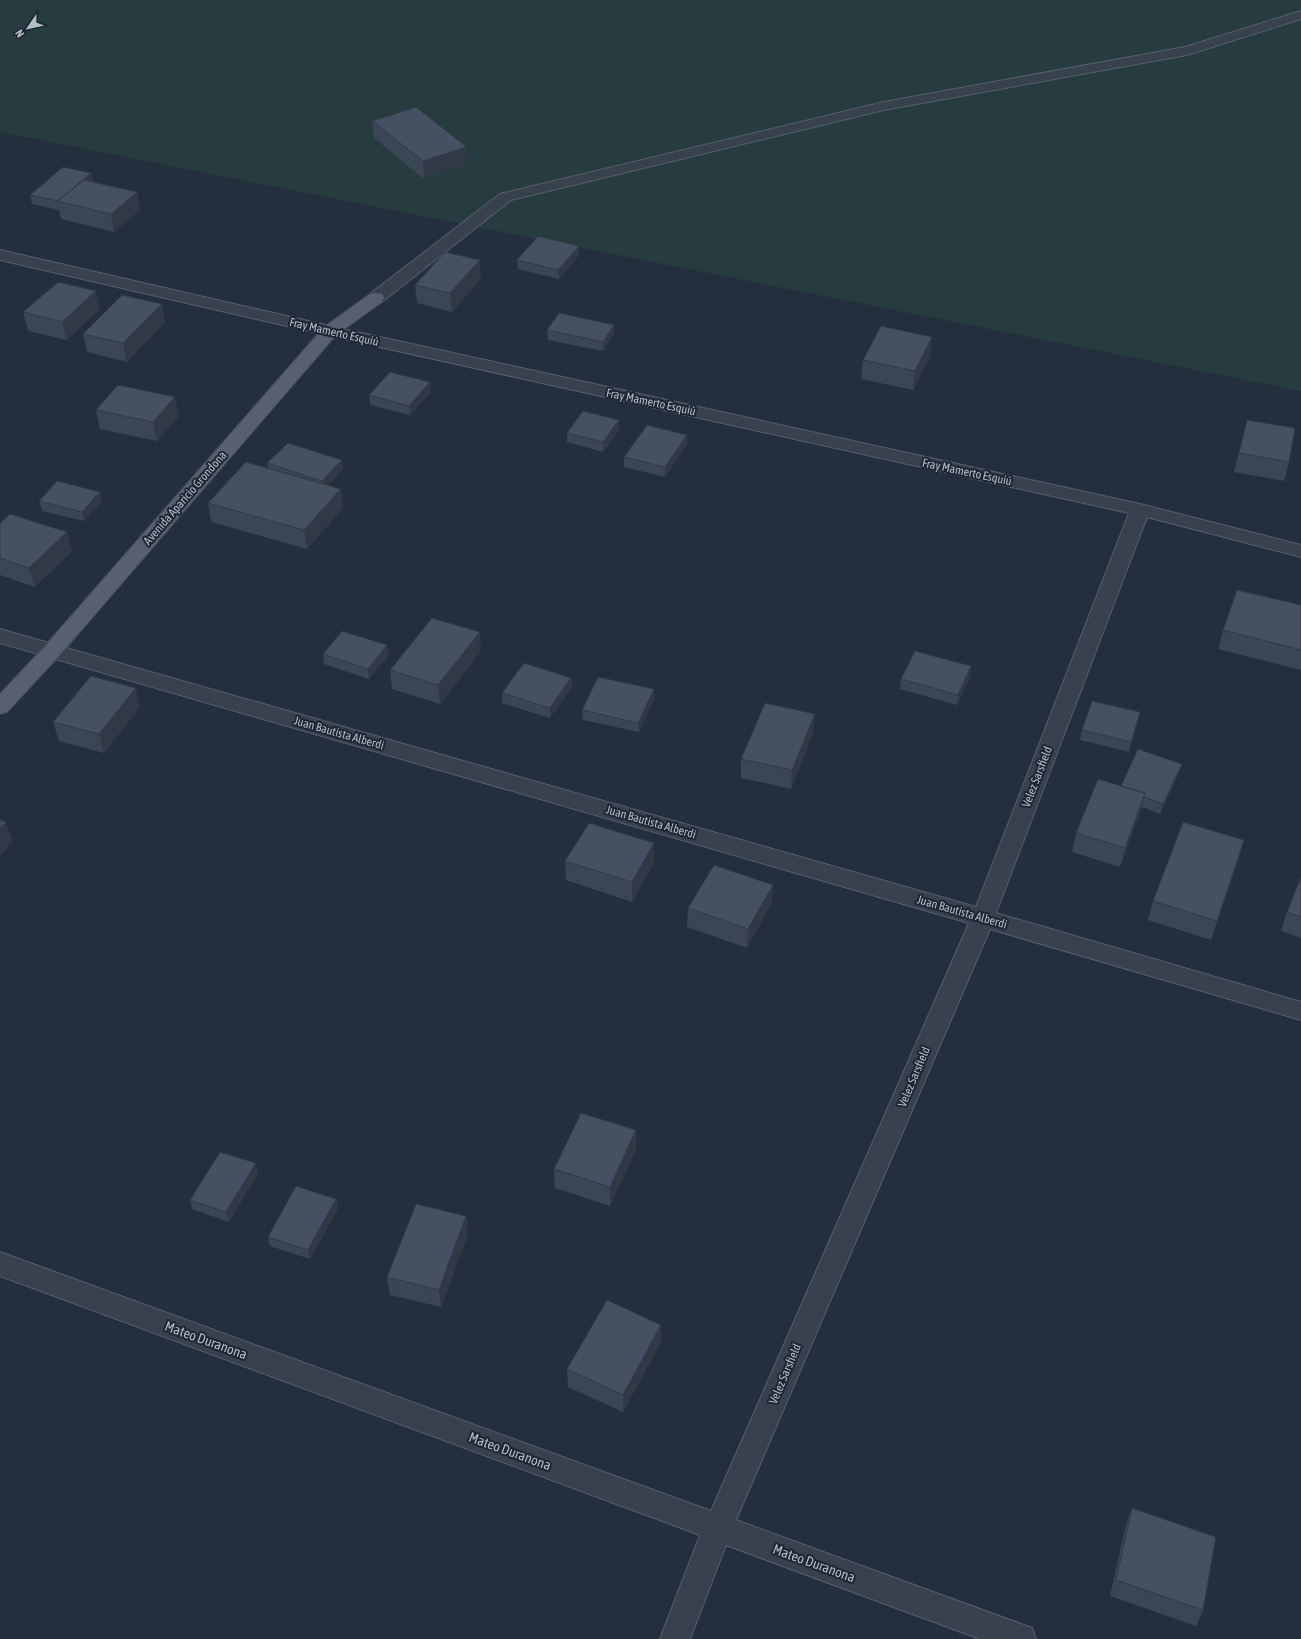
<svg xmlns="http://www.w3.org/2000/svg" width="1301" height="1639" viewBox="0 0 1301 1639" font-family="'Asap Condensed',sans-serif">
<style>
.green{fill:#263c3f}
.lines{fill:none;stroke-linecap:round;stroke-linejoin:round}
.minor-casing{stroke:#565f6c;stroke-width:2}
.major-casing{stroke:#414a57;stroke-width:2}
.minor{fill:#38414e;fill-rule:evenodd}
.major{fill:#56606e;fill-rule:evenodd}
.wall{fill:#3b4654}
.shaded-wall{fill:#303945}
.building{fill:#455162;stroke:#303945}
.labels{text-anchor:middle;dominant-baseline:central;stroke-width:4;stroke-linejoin:round;paint-order:stroke}
.street-label{font-size:12px;fill:#b4bcc9;stroke:#1d2633}
.near-street-label{font-size:14px;fill:#b4bcc9;stroke:#1d2633}
</style>
<rect width="100%" height="100%" fill="#242f3e"/>
<path class="green" d="M0,0H1301V391L0,132Z"/>
<g class="lines">
<defs>
<path id="minor" d="M1301,11V19L1187,55L884,110L511,200L382,302L376,303L370,302L368,298L370,294L500,194L884,102L1185,47Z
M0,250L330,326L1140,504L1301,545V557L1147,517L996,913L1301,1002V1020L990,929L736,1520L1021,1624L1032,1628L1036,1639H980L726,1545L690,1639H660L700,1535L0,1276V1252L711,1511L969,923L0,643V629L976,907L1129,513L330,336L0,260Z"/>
<path id="major" d="M376,293L382,294L384,298L382,302L336,335L59,656L7,712L0,714V694L45,646L324,327L370,294Z"/>
</defs>
<use href="#minor" class="minor-casing"/>
<use href="#major" class="major-casing"/>
<use href="#minor" class="minor"/>
<use href="#major" class="major"/>
</g>
<path class="wall" d="M372,121L469,164L424,179L374,138Z
M91,173L93,182L137,192L140,210L114,232L61,219L59,210L32,204L30,195Z
M579,246V255L559,279L518,269L517,260Z
M481,278L452,312L417,303L415,285Z
M100,309L67,340L28,331L23,312Z
M165,322L127,362L87,352L83,334Z
M547,330L614,334L603,351L548,340Z
M930,356L913,390L861,379L863,360Z
M430,382L431,392L410,415L370,405L369,395Z
M96,410L179,416L157,441L100,429Z
M1247,420L1289,462L1284,481L1234,472Z
M619,430L603,452L567,442V433Z
M687,444L665,477L624,467V457Z
M267,463L343,469L328,485L343,508L307,549L211,522L208,503L268,469Z
M39,501L102,502L84,521L42,511Z
M0,523L72,551L35,587L0,575Z
M1301,605V670L1218,649L1223,630Z
M481,651L440,704L392,689L390,670Z
M323,654L389,655L369,679L324,664Z
M971,666L970,676L957,705L900,689L901,679Z
M571,678L572,687L550,718L502,703V693Z
M654,689V699L639,732L583,720L582,710Z
M140,707L104,753L59,741L53,722Z
M1140,712L1129,752L1080,740L1082,730Z
M813,733L791,789L741,778V759Z
M1182,764L1179,773L1160,814L1142,807L1140,812L1120,867L1072,852L1076,833L1121,786Z
M1239,859L1211,940L1148,920L1153,901Z
M565,861L654,862L632,902L566,880Z
M1301,877V938L1281,931L1287,912Z
M773,885L771,904L747,948L687,927L688,908Z
M636,1149L610,1206L555,1188L554,1169Z
M258,1173L229,1222L192,1209L190,1200Z
M336,1199L338,1208L310,1259L270,1246L268,1237Z
M466,1216L468,1234L441,1307L390,1295L387,1277Z
M661,1325V1342L623,1412L568,1387L567,1369Z
M1132,1508L1203,1610L1196,1626L1110,1596L1126,1525Z"/>
<path class="shaded-wall" d="M467,147L469,164L424,179L423,161Z
M91,173L93,182L58,202Z
M137,192L140,210L114,232L111,214Z
M579,246V255L559,279L558,270Z
M480,260L481,278L452,312L450,293Z
M96,291L100,309L67,340L62,322Z
M162,304L165,322L127,362L123,343Z
M614,325V334L603,351V342Z
M932,337L930,356L913,390L915,371Z
M430,382L431,392L410,415L409,406Z
M175,397L179,416L157,441L153,422Z
M619,420V430L603,452V442Z
M687,435V444L665,477V467Z
M342,460L343,469L323,490L322,481Z
M341,489L343,508L307,549L304,530Z
M100,492L102,502L84,521L82,512Z
M67,532L72,551L35,587L29,568Z
M480,632L481,651L440,704L438,685Z
M387,645L389,655L369,679L368,669Z
M971,666L970,676L957,705L958,695Z
M571,678L572,687L550,718V708Z
M136,688L140,707L104,753L99,734Z
M654,689V699L639,732L638,723Z
M1140,712L1138,722L1129,752L1131,742Z
M815,714L813,733L791,789L792,770Z
M1182,764L1179,773L1160,814L1163,804Z
M1145,793L1140,812L1120,867L1125,848Z
M6,822L13,842L0,856V830Z
M1244,840L1239,859L1211,940L1217,921Z
M654,843V862L632,902V882Z
M773,885L771,904L747,948L748,929Z
M636,1130V1149L610,1206V1187Z
M256,1163L258,1173L229,1222L226,1212Z
M336,1199L338,1208L310,1259L308,1250Z
M466,1216L468,1234L441,1307L439,1290Z
M661,1325V1342L623,1412V1395Z"/>
<path class="building" d="M416,107L467,147L423,161L372,121Z
M63,167L91,173L58,201L30,195Z
M84,180L137,192L111,214L57,201Z
M538,236L579,246L558,270L517,260Z
M445,252L480,260L450,293L415,285Z
M58,282L96,291L62,322L23,312Z
M122,295L162,304L123,343L83,334Z
M559,313L614,325L603,342L547,330Z
M881,326L932,337L915,371L863,360Z
M390,372L430,382L409,406L369,395Z
M118,385L175,397L153,422L96,410Z
M583,411L619,420L603,442L567,433Z
M1247,420L1295,428L1289,462L1239,453Z
M647,425L687,435L665,467L624,457Z
M288,443L342,460L322,481L267,463Z
M246,462L341,489L304,530L208,503Z
M57,481L100,492L82,512L39,501Z
M10,514L67,532L29,568L0,558V523Z
M1237,590L1301,605V650L1223,630Z
M432,618L480,632L438,685L390,670Z
M342,631L387,645L368,669L323,654Z
M915,651L971,666L958,695L901,679Z
M524,663L571,678L550,708L502,693Z
M91,676L136,688L99,734L53,722Z
M598,677L654,689L638,723L582,710Z
M1092,701L1140,712L1131,742L1082,730Z
M765,703L815,714L792,770L741,759Z
M1138,749L1182,764L1163,804L1144,797L1145,793L1121,786Z
M1098,779L1145,793L1125,848L1076,833Z
M0,820L6,822L0,830Z
M1183,822L1244,840L1217,921L1153,901Z
M589,823L654,843L632,882L565,861Z
M714,865L773,885L748,929L688,908Z
M1301,877V917L1287,912Z
M581,1113L636,1130L610,1187L554,1169Z
M220,1152L256,1163L226,1212L190,1200Z
M296,1186L336,1199L308,1250L268,1237Z
M416,1204L466,1216L439,1290L387,1277Z
M607,1300L661,1325L623,1395L567,1369Z
M1132,1508L1216,1537L1203,1610L1116,1580Z"/>
<g class="labels">
<g class="street-label">
<text transform="translate(334 332) rotate(13)">Fray Mamerto Esquiú</text>
<text transform="translate(651 402) rotate(12)">Fray Mamerto Esquiú</text>
<text transform="translate(967 472) rotate(12)">Fray Mamerto Esquiú</text>
<text transform="translate(185 498) rotate(-49)">Avenida Aparicio Grondona</text>
<text transform="translate(339 733) rotate(16)">Juan Bautista Alberdi</text>
<text transform="translate(1037 777) rotate(-69)">Velez Sarsfield</text>
<text transform="translate(651 822) rotate(16)">Juan Bautista Alberdi</text>
<text transform="translate(962 912) rotate(16)">Juan Bautista Alberdi</text>
<text transform="translate(914 1077) rotate(-67)">Velez Sarsfield</text>
<text transform="translate(785 1374) rotate(-67)">Velez Sarsfield</text>
</g>
<g class="near-street-label">
<text transform="translate(206 1340) rotate(20)">Mateo Duranona</text>
<text transform="translate(510 1451) rotate(20)">Mateo Duranona</text>
<text transform="translate(814 1563) rotate(20)">Mateo Duranona</text>
</g>
</g>
<g transform="translate(28 28) rotate(236)" stroke="#1d2633" stroke-width="3" paint-order="stroke">
<path d="M0-3L7 15L0 10L-7 15Z" fill="#b4bcc9"/>
<text y="-6" font-size="11" font-weight="bold" text-anchor="middle" fill="#b4bcc9">N</text>
</g>
</svg>
